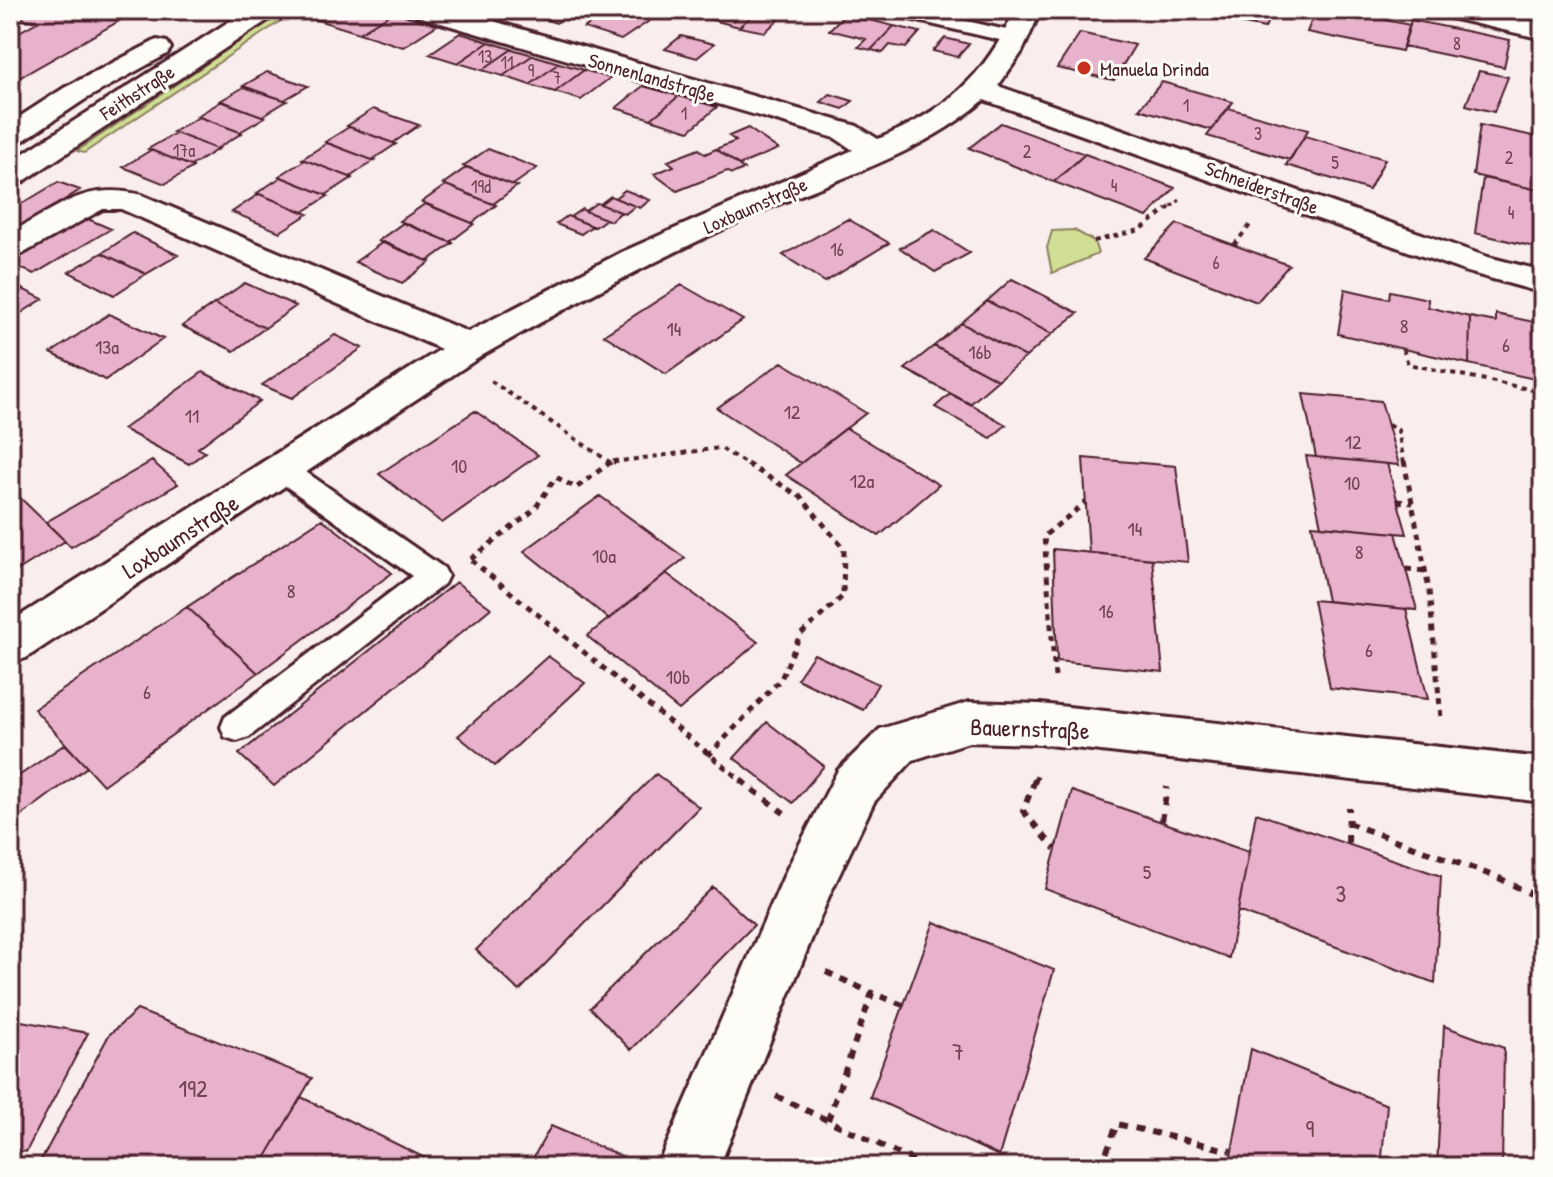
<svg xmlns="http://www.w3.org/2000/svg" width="1553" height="1177" viewBox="0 0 1553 1177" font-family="'Patrick Hand',sans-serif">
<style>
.green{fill:#d0df93;stroke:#8d7f5f;stroke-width:2}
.building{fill:#e8b2cc;stroke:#4a1f2b;stroke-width:2}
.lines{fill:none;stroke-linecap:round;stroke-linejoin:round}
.service-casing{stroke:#4a1f2b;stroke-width:6}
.minor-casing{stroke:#4a1f2b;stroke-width:6}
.secondary-casing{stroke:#4a1f2b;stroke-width:6}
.path-far3{stroke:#4a1f2b;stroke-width:3;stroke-dasharray:4 4;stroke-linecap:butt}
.path-far2{stroke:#4a1f2b;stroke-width:4;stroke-dasharray:5 5;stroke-linecap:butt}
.path-far1{stroke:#4a1f2b;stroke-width:5;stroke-dasharray:6 6;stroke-linecap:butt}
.path{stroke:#4a1f2b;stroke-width:6;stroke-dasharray:8 8;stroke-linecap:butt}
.service{fill:#fdfcf7;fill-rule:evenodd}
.minor{fill:#fdfcf7;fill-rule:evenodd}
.secondary{fill:#fdfcf7;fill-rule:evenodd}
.poi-dot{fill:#c8321e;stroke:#fdfcf7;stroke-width:3}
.labels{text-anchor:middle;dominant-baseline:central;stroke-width:6;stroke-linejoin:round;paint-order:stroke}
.far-number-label{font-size:18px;fill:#724453}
.far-poi-label{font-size:20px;fill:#4a1f2b;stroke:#fdfcf7;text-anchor:start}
.far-street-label{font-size:20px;fill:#4a1f2b;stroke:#fdfcf7}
.number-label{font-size:20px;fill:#724453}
.street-label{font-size:24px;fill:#4a1f2b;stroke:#fdfcf7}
.near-number-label{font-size:24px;fill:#724453}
</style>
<rect width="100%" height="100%" fill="#f9edee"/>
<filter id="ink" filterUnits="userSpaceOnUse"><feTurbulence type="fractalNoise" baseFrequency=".0125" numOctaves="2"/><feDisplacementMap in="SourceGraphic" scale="16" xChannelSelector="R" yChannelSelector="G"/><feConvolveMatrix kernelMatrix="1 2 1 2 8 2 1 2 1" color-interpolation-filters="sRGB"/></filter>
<g filter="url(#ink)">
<path class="green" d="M286,10H297L84,153L77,151Z
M1074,230L1094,241L1098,254L1052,273L1047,248L1052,231Z"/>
<path class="building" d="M10,10H79L119,21L10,83V37L37,22L10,15Z
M334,10H386L394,12L359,33L317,20Z
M531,10H578L556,23L526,13Z
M611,10H623L652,19L621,40L584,28Z
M699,10H758L739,27L693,15Z
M758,10H789L765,32L739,27Z
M1173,10H1272L1265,28Z
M1316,10H1336L1410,25L1402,51L1307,32Z
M394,12L437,25L403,47L359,33Z
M845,14L894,26L871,50L858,47L866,39L829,30Z
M1411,20L1510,40L1504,67L1403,46Z
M894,26L920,32L906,48L890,45L883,53L871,50Z
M460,33L489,42L458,63L429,54Z
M1080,33L1135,45L1114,80L1057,68Z
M681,36L714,44L697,58L665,49Z
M945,38L969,44L958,57L933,51Z
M489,42L512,49L482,70L458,63Z
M512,49L533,55L503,76L482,70Z
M533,55L559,63L530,85L503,76Z
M559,63L584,70L555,92L530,85Z
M584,70L610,78L581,100L555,92Z
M1479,71L1508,77L1494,112L1466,105Z
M267,72L308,86L284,100L243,86Z
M1162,82L1233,102L1212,130L1139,109Z
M643,86L679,96L651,119L616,108Z
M244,87L284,100L287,101L262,116L220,101Z
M830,94L853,101L843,109L821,102Z
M679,96L717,107L689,131L651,119Z
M222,101L262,116L265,117L240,132L197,116Z
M1228,108L1308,130L1290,160L1207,136Z
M373,109L419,125L393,143L347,126Z
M199,117L240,132L242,133L216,149L173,132Z
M1001,123L1085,154L1054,182L969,148Z
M1480,125L1543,138V191L1473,175Z
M349,127L393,143L396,144L372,160L325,142Z
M748,128L778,149L739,165L716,149L736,141L729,136Z
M176,133L216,149H218L191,166L148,149Z
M1305,136L1385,159L1369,190L1286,165Z
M327,143L372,160H375L350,177L302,159Z
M488,149L537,168L513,185L463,166Z
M699,149L705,154L716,149L744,169L732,174L727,171L677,191L654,174L674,166L668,161Z
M151,150L191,166L193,167L165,184L123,167Z
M1085,154L1175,188L1147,217L1054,182Z
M305,160L350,177L352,178L326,195L279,176Z
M467,167L513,185L517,186L493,204L443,184Z
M281,177L326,195L328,196L303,212L257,193Z
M1483,178L1543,191V249L1475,233Z
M58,182L80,190L10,234V211Z
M446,185L493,204L496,205L472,223L422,202Z
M625,190L650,200L640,208L615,198Z
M259,194L303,212L308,214L280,232L232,212Z
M611,196L615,198L635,206L625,214L600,204Z
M596,203L600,204L621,212L611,221L585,211Z
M425,204L472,223L474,224L450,242L400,221Z
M582,209L585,211L606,219L595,227L570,217Z
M567,216L570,217L592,226L581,234L556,224Z
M88,219L111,229L34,274L10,263Z
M848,219L889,243L825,282L783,255Z
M403,223L450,242L453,243L428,261L378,241Z
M1177,224L1234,245L1289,265L1257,302L1144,258Z
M934,230L970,253L935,272L900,248Z
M133,233L178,255L146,274L102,253Z
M383,242L428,261L430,262L402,283L355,262Z
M102,253L146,274L114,295L69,272Z
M1012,279L1078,313L1052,334L987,301Z
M10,283L43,299L10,320Z
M245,283L296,306L265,328L214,304Z
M682,285L743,320L666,374L604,335Z
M1345,289L1389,299L1390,291L1428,299V307L1470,317L1469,364L1338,334Z
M987,301L1052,334L1026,357L961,323Z
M214,304L265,328L234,351L182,326Z
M109,314L163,339L105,380L51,353Z
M1496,314L1543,324V381L1469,364L1470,317L1496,322Z
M961,323L1026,357L998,380L934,346Z
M335,335L362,348L292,398L262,385Z
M934,346L998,380L970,404L905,369Z
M782,362L866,413L801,463L717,408Z
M203,372L260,401L198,448L205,452L189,464L123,429Z
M950,394L970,404L1006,425L991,438L935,407Z
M1303,394L1381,401L1399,465L1316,457Z
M475,411L538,455L442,523L379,474Z
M846,428L939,485L879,536L786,475Z
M1306,456L1387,464L1407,534L1321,526Z
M1083,458L1176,466L1188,562L1089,553Z
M152,461L178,484L71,547L46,522Z
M10,488L65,541L10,575Z
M600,496L685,558L609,619L524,551Z
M322,519L392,573L258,673L187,607Z
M1312,525L1396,533L1417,610L1327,601Z
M1053,549L1152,559L1163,672L1057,661Z
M666,573L758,642L679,710L587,636Z
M456,582L491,608L274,786L239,754Z
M1313,600L1406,609L1428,699L1330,688Z
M187,607L258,673L103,785L34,709Z
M814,654L878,684L863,710L797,679Z
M548,656L585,683L495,766L458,736Z
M767,722L824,766L793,803L734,758Z
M65,744L87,767L10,824V782Z
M656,774L699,807L519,991L476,950Z
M1072,791L1249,852L1229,958L1045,889Z
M1256,813L1441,876L1435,983L1238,911Z
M713,887L754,925L631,1050L590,1008Z
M934,922L1054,970L999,1156L870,1097Z
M137,1010L312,1078L260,1167H51L40,1162L109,1035Z
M10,1019L88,1033L26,1152L10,1149Z
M1444,1026L1504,1048L1502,1167H1437Z
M1251,1049L1387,1105L1381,1167H1229Z
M301,1097L435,1163L433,1167H260Z
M551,1126L644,1166L528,1167Z"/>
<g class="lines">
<defs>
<path id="service" d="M885,10H918L1024,34L1026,38L1017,44L888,14Z
M283,460L293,463L444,568L448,576L444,584L249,737L237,741L225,737L221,727L225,717L412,576L273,477L269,470L273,463Z"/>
<path id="minor" d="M413,10H455L857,126L878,139C945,111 985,77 1015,10H1041L1022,52L998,86L1488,257L1543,271V293L1464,271L984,100C921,155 835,179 760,212C665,255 573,303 483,355L26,658L10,663V622L441,349L121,209H103L22,254L10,257V233C59,207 85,181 142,195L468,332L622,252L853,150L835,138L417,16Z
M1438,10H1486L1543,23V39L1442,16Z
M969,702L1040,704L1543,758V802L1040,744L969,742L913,760L874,802L829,896L719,1167H657L787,869L838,770L880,729Z"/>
<path id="secondary" d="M247,10H278L274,16L21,183L10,185V162Z
M157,40L167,42L171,48L167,54L84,100L21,142L10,145V123L64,88Z"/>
</defs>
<use href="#service" class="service-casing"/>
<use href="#minor" class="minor-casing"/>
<use href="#secondary" class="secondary-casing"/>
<path class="path-far3" d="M1171,207L1180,200"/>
<path class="path-far2" d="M1094,241L1140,230L1173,205
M1234,245L1251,224
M1403,349L1408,364L1543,392
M1534,379L1538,390
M491,381L611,463
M1388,425L1398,430L1404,463
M613,462L720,448L745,463"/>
<path class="path-far1" d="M1404,461L1429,590L1441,718
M613,462L618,461
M1397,501L1413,503
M471,559L534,510L556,477L576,488L612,461
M471,560L743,782
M1406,569L1426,571
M1055,677L1044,536L1086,502
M708,756L781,679L800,635L843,596L844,549L801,497L742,461
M1035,782L1039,771"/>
<path class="path" d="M740,780L784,813
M1035,780L1023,811L1055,849
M1162,821L1167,787
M1348,823L1499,878L1543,900
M1348,843L1349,807
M826,972L872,993
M776,1096L927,1167
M828,1120L872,993L903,1005
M1101,1167L1117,1124L1231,1151"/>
<use href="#service" class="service"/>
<use href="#minor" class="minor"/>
<use href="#secondary" class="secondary"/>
</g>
</g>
<circle class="poi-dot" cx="1084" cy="68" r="8"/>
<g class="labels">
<g class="far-number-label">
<text x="1457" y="43">8</text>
<text x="485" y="56">13</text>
<text x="507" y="62">11</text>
<text x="531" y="70">9</text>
<text x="557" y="77">7</text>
<text x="1186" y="105">1</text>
<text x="684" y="113">1</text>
<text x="1258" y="133">3</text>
<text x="184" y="150">17a</text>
<text x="1027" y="151">2</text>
<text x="1509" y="157">2</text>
<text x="1335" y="162">5</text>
<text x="1114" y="185">4</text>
<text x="481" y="186">19d</text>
<text x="1511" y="212">4</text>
<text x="837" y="249">16</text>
<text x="1216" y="262">6</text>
</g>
<g class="far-poi-label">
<text x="1100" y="68">Manuela Drinda</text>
</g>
<g class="far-street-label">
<text transform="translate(652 77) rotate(16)">Sonnenlandstraße</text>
<text transform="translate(137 92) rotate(-33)">Feithstraße</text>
<text transform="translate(1262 187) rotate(20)">Schneiderstraße</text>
<text transform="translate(755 205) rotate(-24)">Loxbaumstraße</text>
</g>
<g class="number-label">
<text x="1404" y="325">8</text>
<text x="674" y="328">14</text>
<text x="1506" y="344">6</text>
<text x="107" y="346">13a</text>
<text x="980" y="351">16b</text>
<text x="792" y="411">12</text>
<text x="192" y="415">11</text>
<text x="1353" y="441">12</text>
<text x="459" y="465">10</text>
<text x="862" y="480">12a</text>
<text x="1352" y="482">10</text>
<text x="1135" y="528">14</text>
<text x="1359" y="551">8</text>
<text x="604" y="555">10a</text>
<text x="291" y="590">8</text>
<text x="1106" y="610">16</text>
<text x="1369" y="649">6</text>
<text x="678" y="676">10b</text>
<text x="147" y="691">6</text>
<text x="1147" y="871">5</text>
</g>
<g class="street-label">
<text transform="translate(180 536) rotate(-33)">Loxbaumstraße</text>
<text transform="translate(1030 728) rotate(2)">Bauernstraße</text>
</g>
<g class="near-number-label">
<text x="1341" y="893">3</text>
<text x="958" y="1051">7</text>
<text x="193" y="1088">192</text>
<text x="1310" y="1128">9</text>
</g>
</g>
<rect width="1553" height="1177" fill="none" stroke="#fdfcf7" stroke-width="40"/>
<rect x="20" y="20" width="1513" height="1137" fill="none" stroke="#4a1f2b" stroke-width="3" filter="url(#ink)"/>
</svg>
